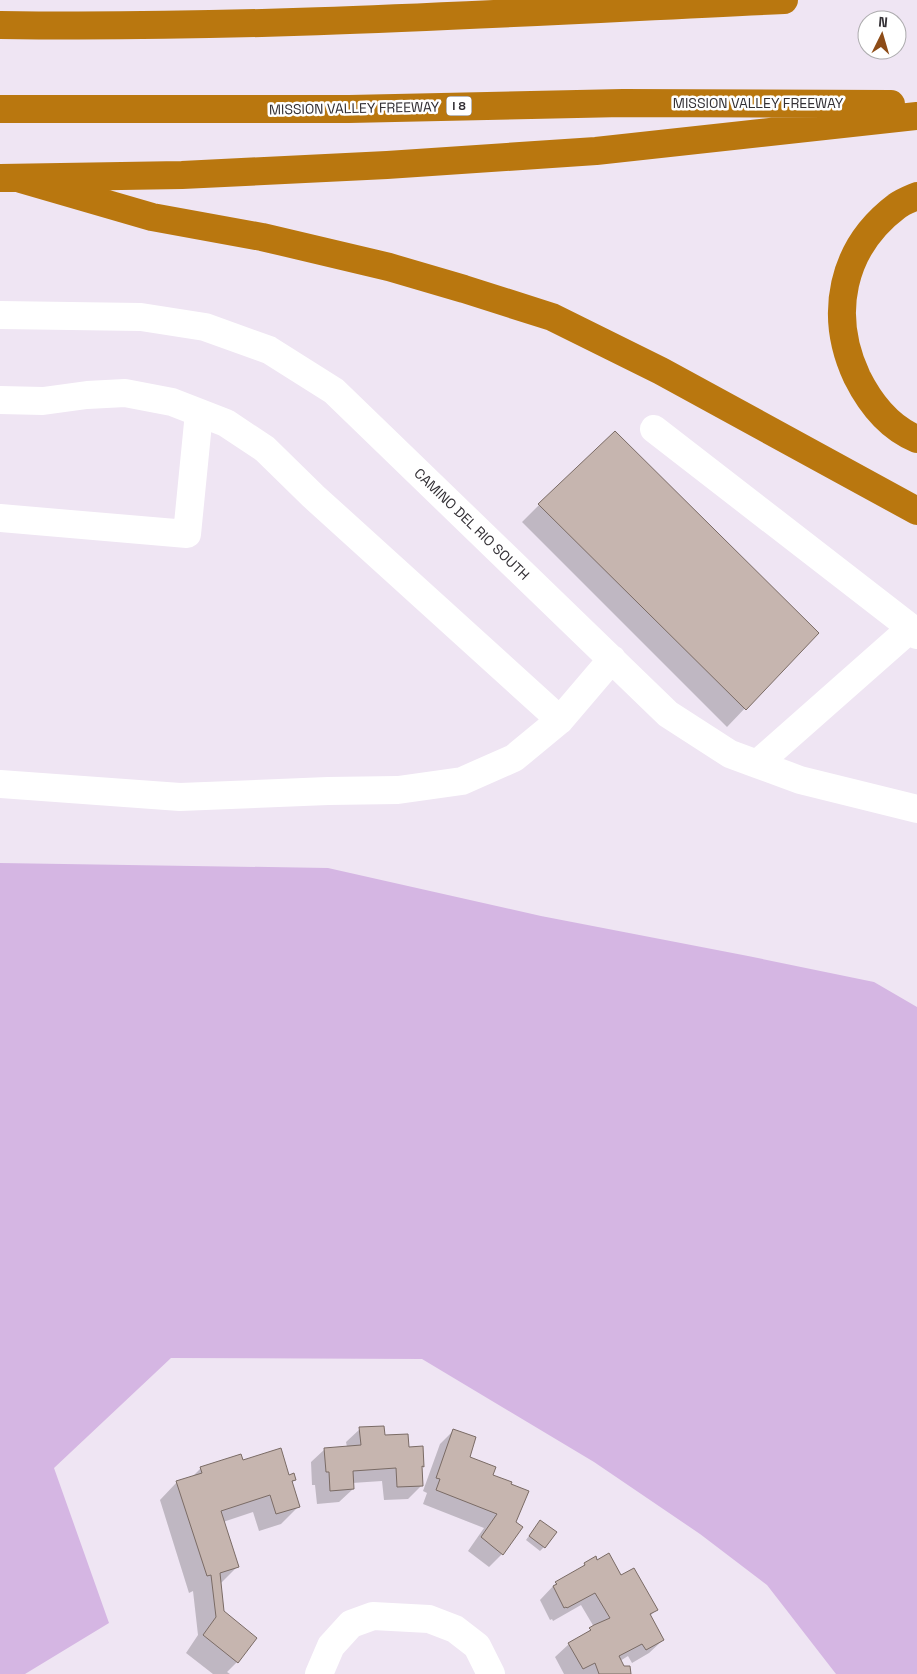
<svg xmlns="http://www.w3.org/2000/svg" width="917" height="1674" viewBox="0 0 917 1674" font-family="'Space Grotesk',sans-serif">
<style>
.green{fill:#d5b6e3}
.shadow{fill:#0003}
.building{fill:#c6b5af;stroke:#7a6b65}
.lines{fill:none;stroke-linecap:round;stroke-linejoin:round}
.minor{stroke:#fff;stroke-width:28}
.highway{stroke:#b9770f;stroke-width:28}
.labels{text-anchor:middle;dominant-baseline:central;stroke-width:5;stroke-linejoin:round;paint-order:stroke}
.shield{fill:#fff;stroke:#706e72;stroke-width:1}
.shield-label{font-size:12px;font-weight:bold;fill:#333035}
.street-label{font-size:14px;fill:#333035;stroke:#fff}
</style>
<rect width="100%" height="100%" fill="#efe5f3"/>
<path class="green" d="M0,863L328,868L541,916L748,956L874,982L917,1007V1674H836L767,1585L700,1534L594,1462L422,1359L171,1358L54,1468L109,1623L25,1674H0Z"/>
<path class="shadow" d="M539,505L817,633L727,727L522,522Z
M360,1429L383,1437L408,1448L423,1466L421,1469L422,1485L408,1499L384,1500L382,1481L352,1483L353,1489L339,1502L317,1504L315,1485H312L311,1462L325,1449L347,1447L346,1442Z
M453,1431L468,1458L492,1476L510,1485L502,1554L489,1567L468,1551L484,1528L423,1504L427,1493L423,1491L440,1444Z
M242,1461L289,1477L295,1480L291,1483L299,1506L281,1524L259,1531L253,1512L223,1522L237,1567L220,1584L223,1611L237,1662L227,1672L230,1674H213L186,1653L198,1635L193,1591L189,1593L160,1500L177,1482L191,1478L201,1468Z
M536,1526L544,1547L540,1551L526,1540Z
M597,1562L621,1576L656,1610L650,1616L663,1640L649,1653L632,1663L628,1656L620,1661L630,1674H564L555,1657L569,1644L584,1635L594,1627L581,1605L553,1621L552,1619L550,1620L540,1600L556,1583L579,1570L585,1564Z"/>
<path class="building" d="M615,431L819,633L746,710L538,504Z
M384,1426L385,1435L408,1434L409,1447L423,1446L424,1467L422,1466L423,1486L397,1487L396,1468L353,1471L354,1489L330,1491L329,1472H326L324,1448L361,1445L359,1427Z
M453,1429L476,1437L470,1457L496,1467L493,1475L512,1482L511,1484L529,1491L516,1522L523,1527L503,1555L481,1537L497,1514L436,1490L440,1479L436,1478Z
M281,1448L289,1475L294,1473L296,1480L292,1481L300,1507L276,1514L270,1495L221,1511L239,1567L220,1573L224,1611L257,1638L238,1663L203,1635L216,1617L211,1575L207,1576L176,1481L202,1473L200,1467L241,1454L243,1460Z
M540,1520L557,1532L545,1548L529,1536Z
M609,1553L621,1575L634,1568L658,1610L650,1614L664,1640L646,1650L642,1644L619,1656L624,1666H630L631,1674H599L595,1663L583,1669L568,1643L591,1630L589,1628L594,1625L610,1618L595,1593L567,1608L566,1607L564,1608L553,1586L557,1584L555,1582L585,1565L584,1563L596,1556L597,1560Z"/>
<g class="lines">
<path class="minor" d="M0,315L141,317L205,327L269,350L334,391L668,714L730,754L757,764L800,780L917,809
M0,400L43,401L87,395L125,393L172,402L226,423L265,449L313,496L560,720
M654,429L911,628L917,635
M0,518L187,534L199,413
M757,764L911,628
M0,784L180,797L328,791L398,790L462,781L514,758L560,720L612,659
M319,1674L331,1646L351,1624L373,1616L429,1619L455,1629L477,1646L491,1674"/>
<path class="highway" d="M0,25C262,29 523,12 784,0
M0,109H349L623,103L891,104
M0,178L182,175L387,165L596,151L917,116
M21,179L152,217L262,237L389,267L464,289L552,317L661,371L917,511
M917,196C910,199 902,202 897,206C841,248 828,315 857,377C870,403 890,428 917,439"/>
</g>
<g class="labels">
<rect class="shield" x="446.5" y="96.5" width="25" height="19" rx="4"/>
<g class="shield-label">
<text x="459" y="106">I 8</text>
</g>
<g class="street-label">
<text x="758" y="103">MISSION VALLEY FREEWAY</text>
<text transform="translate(354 108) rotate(-1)">MISSION VALLEY FREEWAY</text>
<text transform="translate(472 524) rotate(44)">CAMINO DEL RIO SOUTH</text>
</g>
</g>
<g transform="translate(882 35) rotate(5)"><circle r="24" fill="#ffffff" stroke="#adacae"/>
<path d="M0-4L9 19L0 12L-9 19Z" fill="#8d4c17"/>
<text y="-8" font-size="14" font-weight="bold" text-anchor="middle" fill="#333035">N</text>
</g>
</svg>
